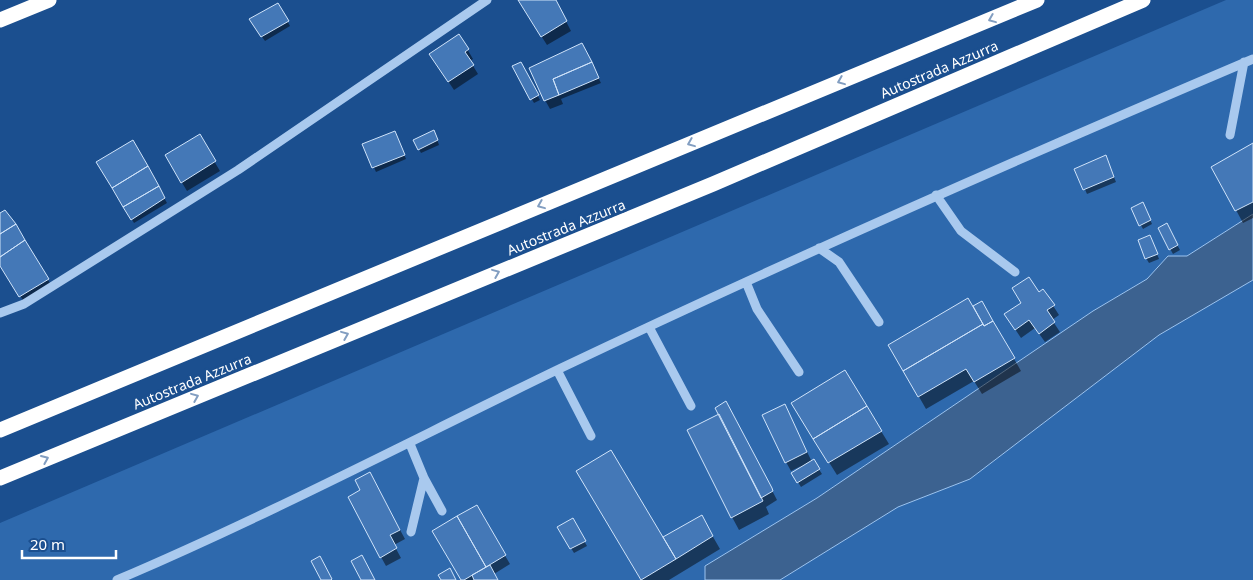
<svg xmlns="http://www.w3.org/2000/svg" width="1253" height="580" viewBox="0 0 1253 580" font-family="'Noto Sans',sans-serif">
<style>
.green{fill:#2e69ad}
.water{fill:#3c6290;stroke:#9cc4f0}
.shadow{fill:#0007}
.building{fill:#4478b7;stroke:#cfe3fa}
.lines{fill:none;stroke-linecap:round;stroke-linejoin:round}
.minor{stroke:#a9c9ee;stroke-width:9}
.highway{stroke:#fff;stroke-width:15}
.oneway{stroke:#829ec1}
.labels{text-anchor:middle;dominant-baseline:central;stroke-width:5;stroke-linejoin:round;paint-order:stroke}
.street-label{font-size:14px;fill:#fff;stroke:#1b4f8f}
</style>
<rect width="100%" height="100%" fill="#1b4f8f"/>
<path class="green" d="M1226,0H1253V214L1187,256H1168L1147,279L1093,311L817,498L705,566V580H0V523Z
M1253,280V580H780L898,507L970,479L1159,335Z"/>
<path class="water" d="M1253,214V280L1159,335L970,479L898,507L780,580H705V566L817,498L1093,311L1147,279L1168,256H1187Z"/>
<path class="shadow" d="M555,0L571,31L547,45L524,9Z
M278,4L290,26L265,41L253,24Z
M459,35L473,59L470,61L478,74L454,90L436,63Z
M581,45L601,83L561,99L563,104L550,109L545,100Z
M520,64L540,100L534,103L513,67Z
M199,136L220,171L187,191L166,156Z
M436,136L439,145L421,153L415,141Z
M397,137L406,159L376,172L364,145Z
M1253,145V218L1243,223L1213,167Z
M1107,161L1116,182L1087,194L1076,169Z
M98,162L152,176L167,203L134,223Z
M1145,208L1152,224L1143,229L1132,209Z
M0,215L24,241L53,288L26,305L0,263Z
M1166,225L1180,250L1173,254L1159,229Z
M1152,241L1159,259L1149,263L1146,258Z
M1043,290L1059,315L1052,320L1060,332L1045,342L1035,328L1021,338L1011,323Z
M982,303L1021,371L982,394L974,381L926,409L890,346Z
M731,411L777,500L766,507L769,514L739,530L732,517Z
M789,415L812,462L813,460L822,474L801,487L793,474L801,466L791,471L786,462Z
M800,416L881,431L889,444L837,475Z
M577,471L662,538L701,516L720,549L669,580H641Z
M374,482L405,539L394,545L401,558L386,566L381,557Z
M476,507L510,564L494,574L497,580H462Z
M572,520L587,546L574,553L559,528Z"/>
<path class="building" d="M518,0H556L567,21L541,37Z
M278,3L289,21L261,37L249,19Z
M459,34L469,49L465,52L474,65L448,82L429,54Z
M582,43L592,62L553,79L559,95L544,101L529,68Z
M521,62L539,95L530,100L512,66Z
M592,62L599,78L559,95L553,79Z
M434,130L438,140L418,150L413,140Z
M395,131L405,155L372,168L362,144Z
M200,134L216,161L181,183L165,155Z
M133,140L148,166L112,188L96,162Z
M1253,143V202L1235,211L1211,167Z
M1106,155L1114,177L1083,190L1074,169Z
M148,166L159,186L123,207L112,188Z
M159,186L165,198L131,220L123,207Z
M1143,202L1151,220L1139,226L1131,208Z
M5,210L16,224L0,234V213Z
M1167,223L1178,245L1169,250L1158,228Z
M16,224L25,240L0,257V234Z
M1150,235L1158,254L1145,259L1138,240Z
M25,240L49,279L19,297L0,266V257Z
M1029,277L1039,292L1043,289L1055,305L1047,310L1055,322L1039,334L1029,320L1015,330L1004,314L1021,303L1012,288Z
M968,298L983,324L903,371L888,345Z
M982,301L993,321L984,326L973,306Z
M993,321L1015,358L974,382L966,369L918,397L903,371L983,324L984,326Z
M845,370L867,406L813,439L791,403Z
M726,401L772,488L773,491L761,498L715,408Z
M785,404L807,452L785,463L762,415Z
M867,406L882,431L828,463L813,439Z
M719,414L763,501L731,518L687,430Z
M611,450L676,559L641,580L576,471Z
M814,459L820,469L797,483L791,473Z
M370,472L400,530L390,535L397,548L380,558L348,497L360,490L355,480Z
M477,505L506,555L486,567L457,516Z
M702,515L713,536L676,559L663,537Z
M457,516L486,567L464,580H461L432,531Z
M573,518L586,541L570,549L557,527Z
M362,555L375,580H361L351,561Z
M320,556L332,579L331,580H321L311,561Z
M490,565L498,580H474L472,575Z
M450,568L456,580H441L438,575Z"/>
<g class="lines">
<path class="minor" d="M1230,135L1244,62
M936,195L961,231L1015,272
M819,248L839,262L879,322
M746,282L757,309L799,372
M0,313L24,304L238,170L487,0
M649,327L691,406
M557,370L591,436
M410,444L424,478L411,532
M424,478L442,511
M117,580C267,516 412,440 559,369C788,260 1020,158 1253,59"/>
<path class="highway" d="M0,20L49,0
M0,430L1037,0
M0,478L713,184L1143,0"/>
</g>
<defs><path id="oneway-chevron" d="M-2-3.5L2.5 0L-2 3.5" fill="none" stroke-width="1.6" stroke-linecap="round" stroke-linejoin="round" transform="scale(1.25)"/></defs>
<g class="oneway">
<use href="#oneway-chevron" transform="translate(992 19) rotate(158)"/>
<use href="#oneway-chevron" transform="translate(841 81) rotate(158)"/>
<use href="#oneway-chevron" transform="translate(691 143) rotate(158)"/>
<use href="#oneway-chevron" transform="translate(541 205) rotate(158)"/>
<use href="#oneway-chevron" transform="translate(496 273) rotate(-22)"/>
<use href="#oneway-chevron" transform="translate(345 335) rotate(-22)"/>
<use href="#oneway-chevron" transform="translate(195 397) rotate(-22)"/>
<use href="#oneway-chevron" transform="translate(45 459) rotate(-23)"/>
</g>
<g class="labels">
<g class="street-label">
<text transform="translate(939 69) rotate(-23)">Autostrada Azzurra</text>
<text transform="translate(566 227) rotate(-22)">Autostrada Azzurra</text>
<text transform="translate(192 381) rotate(-22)">Autostrada Azzurra</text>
</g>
</g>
<path d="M22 550v8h94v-8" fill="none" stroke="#ffffff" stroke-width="2.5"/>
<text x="30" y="550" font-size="15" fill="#ffffff" stroke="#1b4f8f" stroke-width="4" paint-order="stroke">20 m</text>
</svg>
